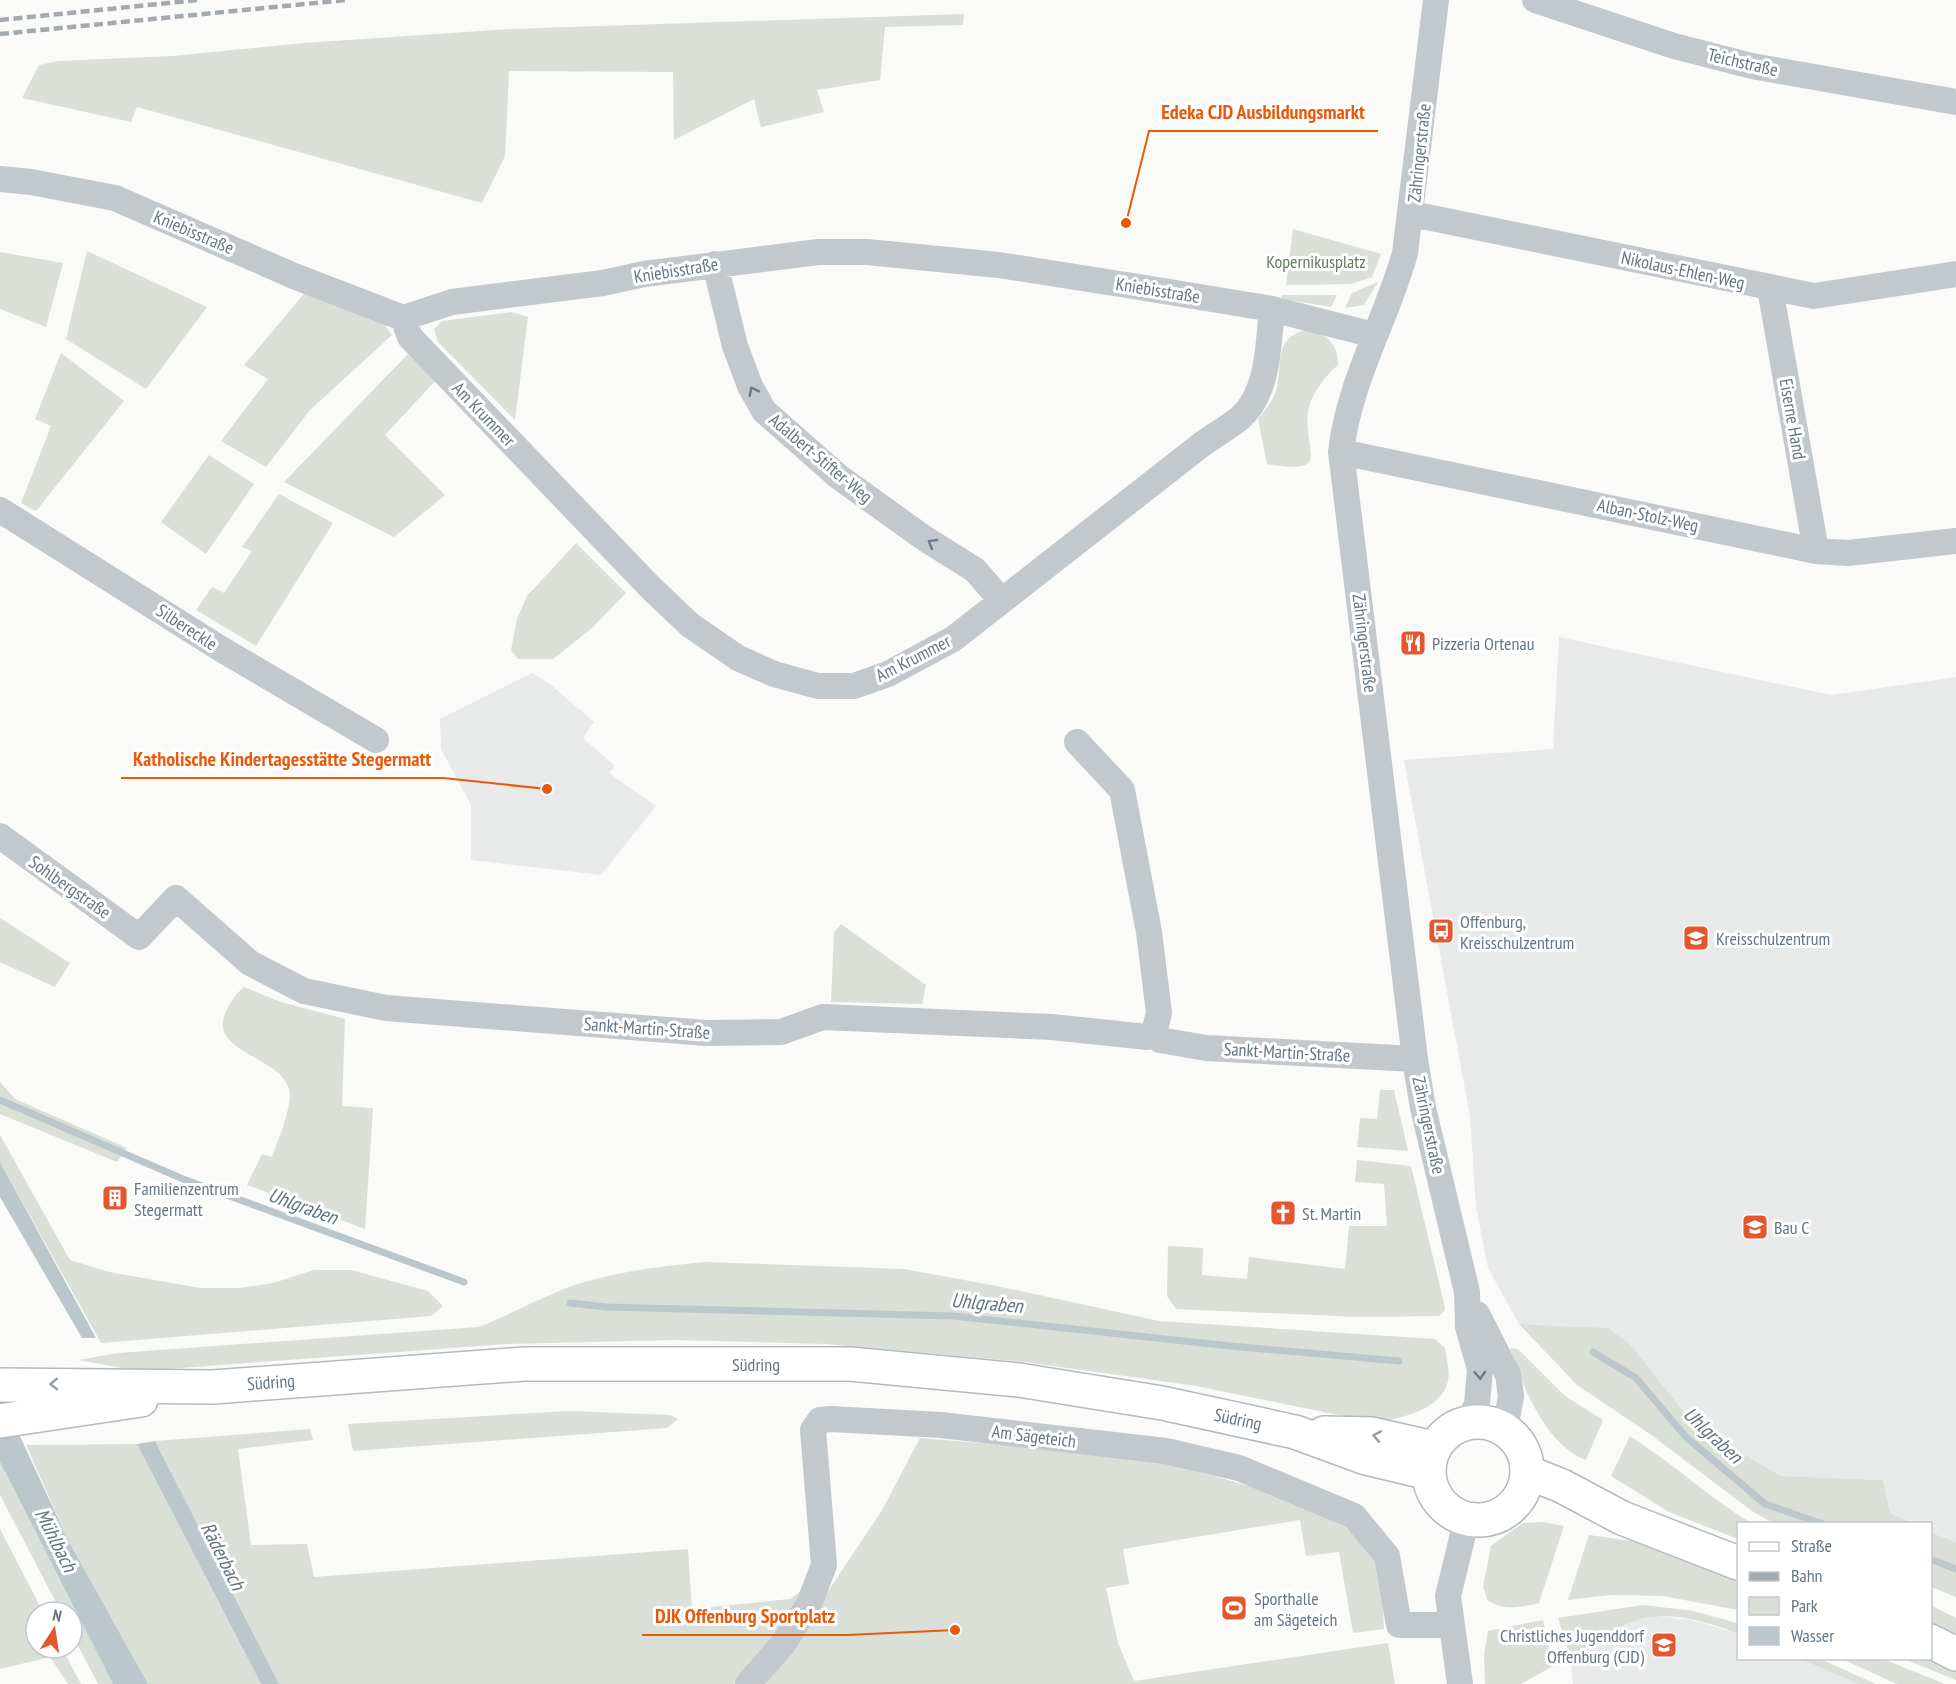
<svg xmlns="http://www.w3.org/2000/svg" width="1956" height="1684" viewBox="0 0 1956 1684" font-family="'PT Sans Narrow',sans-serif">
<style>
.built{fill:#e8e9e9}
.green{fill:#dadfd7}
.water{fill:#bbc7cb}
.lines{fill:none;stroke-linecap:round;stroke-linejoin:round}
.stream{stroke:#bbc7cb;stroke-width:7}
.secondary-casing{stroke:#b3babf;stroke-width:36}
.street{stroke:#c3c8cc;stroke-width:26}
.secondary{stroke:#fff;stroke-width:33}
.rail{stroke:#a2aab0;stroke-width:4.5;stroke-dasharray:9 4.5;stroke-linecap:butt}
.oneway{stroke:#6a7a87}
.oneway2{stroke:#939fa8}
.labels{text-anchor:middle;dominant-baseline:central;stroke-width:6;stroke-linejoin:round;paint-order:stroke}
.street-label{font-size:18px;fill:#657683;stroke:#fff}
.park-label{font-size:18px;fill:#687a64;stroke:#fff}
.poi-label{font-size:18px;fill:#657683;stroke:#fff;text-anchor:start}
.water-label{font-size:20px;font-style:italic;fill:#60757c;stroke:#fff}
.leader{fill:none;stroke:#e8590c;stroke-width:2}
.callout-dot{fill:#e8590c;stroke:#fff;stroke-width:2}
.callout-label{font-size:20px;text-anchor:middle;font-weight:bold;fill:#e8590c;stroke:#fff;stroke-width:6;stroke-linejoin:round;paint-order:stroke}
</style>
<rect width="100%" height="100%" fill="#fafaf8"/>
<path class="built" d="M1559,637L1831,695L1956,677V1542L1931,1532L1930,1524L1912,1523L1890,1513L1883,1480L1781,1476L1695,1426L1630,1344L1575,1326L1519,1324L1488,1268L1476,1207L1470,1116L1404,760L1553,749Z
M532,673L551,685L594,722L583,738L615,766L609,773L656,806L601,875L471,860V805L441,749L440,719Z
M1655,1616L1691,1620L1738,1634V1658L1800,1659L1859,1684H1573L1570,1657L1635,1620Z"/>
<path class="green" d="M964,14L963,25L885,27L880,80L817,90L824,112L761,127L754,99L674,140L673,72L509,71L505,156L482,203L137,107L131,122L22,98L39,65L59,61L172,56L304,43L511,29Z
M1293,229L1381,254L1372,277L1351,284L1286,285Z
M87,251L207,307L146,389L66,339Z
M0,252L63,263L46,327L0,309Z
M1378,282L1364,305L1345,308L1352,293Z
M308,289L384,324L392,335L310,410L266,467L221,441L268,379L244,365Z
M1282,295H1337L1331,307L1281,299Z
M512,312L528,317L515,420L438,342L434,329L442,321Z
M1306,330C1327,334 1338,343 1338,365C1326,375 1310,395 1308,412C1303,452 1334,475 1267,464L1258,419C1264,411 1273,401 1276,391C1283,365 1273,337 1306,330Z
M61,353L124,401L36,511L21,503L51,426L35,419Z
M408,354L437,379L385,435L445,495L394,537L284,482Z
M209,455L254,484L206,554L161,522Z
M279,494L333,523L256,646L196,610L212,587L224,593L252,551L242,547Z
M576,543L626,593L591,629L553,659H518L511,650L517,619L527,596Z
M0,918L70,963L55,987L0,962Z
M841,924L926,985L922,1004L831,1002L834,932Z
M244,987L281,1002L345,1019L342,1106L373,1108L365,1229L247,1185L262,1154L272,1157C278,1140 295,1102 288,1086C276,1057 213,1051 224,1017C229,1003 234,996 244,987Z
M0,1082L15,1099L127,1148L117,1162L0,1114Z
M1380,1090H1394L1408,1151L1357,1147L1360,1118L1377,1119Z
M0,1135L70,1260L109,1272L200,1288H240L273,1283L314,1270H351L428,1291L443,1306L431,1316L101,1343L0,1162Z
M1357,1160L1411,1166L1444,1303L1445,1310L1439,1316L1359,1317L1176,1309L1167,1296L1168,1246L1203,1248L1202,1275L1247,1279L1249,1257L1345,1269L1349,1226H1387L1384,1184L1355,1182Z
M705,1262L904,1269L997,1286L1159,1321L1435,1339L1445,1348C1446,1358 1450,1371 1448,1381C1442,1410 1398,1420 1373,1422L1196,1386L1025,1362L826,1344L674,1340L507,1344L139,1371L78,1360L118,1353L478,1327C513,1314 546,1294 581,1283C622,1271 663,1266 705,1262Z
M1519,1324L1608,1328L1630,1344L1695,1426L1781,1476L1883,1480L1890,1513L1912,1523H1773L1752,1511L1650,1434L1577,1385Z
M1510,1348L1518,1349L1565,1396L1603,1420L1586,1460C1545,1444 1523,1387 1510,1348Z
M569,1411L670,1415L678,1419L667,1428L353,1451L348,1424Z
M310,1429L313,1440L238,1449L251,1545L307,1544L314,1577L688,1549L692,1609L790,1599L806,1588L773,1646L734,1684H279L155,1441Z
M1630,1436C1672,1463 1709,1497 1751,1523L1738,1524V1539L1669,1512L1611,1476Z
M920,1438L1077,1451L1172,1464L1262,1490L1344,1525L1367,1546L1381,1571L1384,1629L1353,1633L1339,1552L1306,1556L1300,1520L1123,1549L1129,1584L1106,1588L1118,1643L1134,1681L1388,1643L1395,1684H766L881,1512Z
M137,1444L261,1684H148L68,1540L26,1445Z
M0,1462L113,1684H98L72,1634V1612H61L0,1495Z
M1543,1522L1564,1526L1539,1603C1521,1607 1505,1611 1488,1601L1483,1587L1491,1546L1523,1523Z
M0,1529L43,1612H36V1648H62L81,1684H68L50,1657L0,1669Z
M1930,1532L1956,1542V1597L1931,1587Z
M1589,1535L1639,1542L1738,1580V1610L1663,1596L1611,1595L1568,1600Z
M1643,1605L1694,1611L1733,1622L1738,1624V1634C1709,1622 1666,1609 1635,1621C1612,1629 1591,1645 1570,1657L1558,1618Z
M1930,1605L1956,1618V1635L1931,1623Z
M1543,1620L1553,1666L1521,1684H1485L1484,1654L1488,1631Z
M1930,1658L1956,1667V1680L1904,1659Z
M1800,1659H1820L1876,1684H1859Z
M1842,1659H1883L1945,1684H1897Z"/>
<path class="water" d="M0,1162L96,1338H82L0,1197Z
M0,1393L68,1540L148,1684H113L0,1462Z
M155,1441L279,1684H261L137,1444Z"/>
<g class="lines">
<path class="stream" d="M0,1100L183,1179L464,1282
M570,1303L606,1307L953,1316L1230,1346L1399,1361
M1593,1352L1636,1378L1686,1437L1765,1504L1823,1524
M1930,1559L1956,1569"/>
<defs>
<path id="secondary" d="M0,1385L213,1387L524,1364H850L1019,1380L1162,1403L1295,1432L1366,1458L1429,1473
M0,1421L141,1400
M1429 1471a49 49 0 1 1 98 0a49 49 0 1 1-98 0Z
M1324,1433L1372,1434L1434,1448
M1527,1472L1562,1486L1622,1518L1738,1563
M1930,1641L1956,1654"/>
</defs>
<use href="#secondary" class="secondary-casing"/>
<path class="street" d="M1436,0L1405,253C1386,321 1349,381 1341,452L1415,1059L1423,1108L1467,1292L1468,1327L1480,1369L1477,1404L1468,1423
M1535,0L1674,46L1752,66L1956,102
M0,179L31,182L115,198L294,276L403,318L452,302L603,283L644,274L818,252H867L999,265L1139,287L1272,309L1374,335
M1412,214L1814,296L1956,274
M715,264L735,346L750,386L764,411L839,477L924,538L975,570L1001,600
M1770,288L1816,551
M403,318L410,337L651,588L690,625L738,658L774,674L818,686H854L888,674L953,639L1201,445C1213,436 1228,428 1240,418C1269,392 1268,346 1272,309
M1341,452L1816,551L1848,553L1956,541
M0,510L221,649L376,740
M1077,742L1122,790L1149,932L1159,1013L1154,1033
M0,836L139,937L176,898L250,963L304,991L386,1008L706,1033L781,1032L823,1017L1052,1027L1147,1037
M1160,1040L1206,1048L1415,1059
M1477,1314L1508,1375L1511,1396L1505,1430
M748,1684L783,1644L809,1604L824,1565L813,1430L820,1420L831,1419L941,1425L1166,1451L1239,1468L1354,1516L1387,1556L1399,1625H1450
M1460,1684L1448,1596L1467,1518"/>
<use href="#secondary" class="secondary"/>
<path class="rail" d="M0,20L198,0
M0,34L346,0"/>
</g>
<defs><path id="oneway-chevron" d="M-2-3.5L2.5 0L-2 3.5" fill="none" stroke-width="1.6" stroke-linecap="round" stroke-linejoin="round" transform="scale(1.5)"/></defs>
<g class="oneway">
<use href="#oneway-chevron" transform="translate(753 391) rotate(-117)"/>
<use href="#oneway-chevron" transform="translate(932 543) rotate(-149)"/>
<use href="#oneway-chevron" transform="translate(1480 1375) rotate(87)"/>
</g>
<g class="oneway2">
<use href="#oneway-chevron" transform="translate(54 1384) rotate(179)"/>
<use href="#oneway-chevron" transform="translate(1377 1436) rotate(-170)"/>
</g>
<defs>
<symbol id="restaurant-square" viewBox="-11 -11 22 22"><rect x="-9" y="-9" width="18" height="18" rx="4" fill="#e4572e" stroke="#fff"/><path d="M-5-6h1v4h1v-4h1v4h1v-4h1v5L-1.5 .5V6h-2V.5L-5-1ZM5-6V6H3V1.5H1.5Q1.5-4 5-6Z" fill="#fff"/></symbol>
<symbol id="bus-square" viewBox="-11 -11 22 22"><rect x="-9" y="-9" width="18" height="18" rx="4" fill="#e4572e" stroke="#fff"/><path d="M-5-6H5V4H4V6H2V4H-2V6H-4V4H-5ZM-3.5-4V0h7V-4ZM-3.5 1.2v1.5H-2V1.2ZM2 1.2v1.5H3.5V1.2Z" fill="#fff"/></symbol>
<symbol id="school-square" viewBox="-11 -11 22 22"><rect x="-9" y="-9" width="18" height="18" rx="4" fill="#e4572e" stroke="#fff"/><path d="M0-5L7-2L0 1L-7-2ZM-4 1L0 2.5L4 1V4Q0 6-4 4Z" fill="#fff"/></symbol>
<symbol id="building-square" viewBox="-11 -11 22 22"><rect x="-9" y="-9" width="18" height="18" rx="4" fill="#e4572e" stroke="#fff"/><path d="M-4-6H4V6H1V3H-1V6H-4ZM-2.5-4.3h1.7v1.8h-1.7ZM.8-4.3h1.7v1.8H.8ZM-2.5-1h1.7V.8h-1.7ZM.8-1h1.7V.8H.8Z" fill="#fff"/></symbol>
<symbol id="church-square" viewBox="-11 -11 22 22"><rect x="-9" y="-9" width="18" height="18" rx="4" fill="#e4572e" stroke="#fff"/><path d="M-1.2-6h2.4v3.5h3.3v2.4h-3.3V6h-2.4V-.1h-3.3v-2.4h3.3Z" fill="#fff"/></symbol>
<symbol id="stadium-square" viewBox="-11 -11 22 22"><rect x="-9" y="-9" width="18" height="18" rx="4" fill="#e4572e" stroke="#fff"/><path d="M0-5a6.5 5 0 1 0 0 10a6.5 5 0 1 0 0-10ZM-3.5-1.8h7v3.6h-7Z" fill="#fff"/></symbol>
<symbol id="university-square" viewBox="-11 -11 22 22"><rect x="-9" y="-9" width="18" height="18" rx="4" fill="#e4572e" stroke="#fff"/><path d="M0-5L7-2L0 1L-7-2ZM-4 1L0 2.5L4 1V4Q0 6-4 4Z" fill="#fff"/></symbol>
</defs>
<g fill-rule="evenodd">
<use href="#restaurant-square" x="1398" y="628" width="30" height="30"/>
<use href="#bus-square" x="1426" y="916" width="30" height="30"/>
<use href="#school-square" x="1681" y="923" width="30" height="30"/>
<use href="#building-square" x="100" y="1183" width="30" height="30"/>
<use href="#church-square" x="1268" y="1198" width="30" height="30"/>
<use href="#school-square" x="1740" y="1212" width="30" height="30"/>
<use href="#stadium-square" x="1219" y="1593" width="30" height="30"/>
<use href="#university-square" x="1649" y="1630" width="30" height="30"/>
</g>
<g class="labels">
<g class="street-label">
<text transform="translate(1743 62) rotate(13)">Teichstraße</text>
<text transform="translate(1419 153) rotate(-84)">Zähringerstraße</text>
<text transform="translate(194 232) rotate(23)">Kniebisstraße</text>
<text transform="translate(676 270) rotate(-9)">Kniebisstraße</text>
<text transform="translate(1683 270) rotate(12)">Nikolaus-Ehlen-Weg</text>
<text transform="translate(1158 290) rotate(9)">Kniebisstraße</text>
<text transform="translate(484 414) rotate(46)">Am Krummer</text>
<text transform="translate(1793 419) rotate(80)">Eiserne Hand</text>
<text transform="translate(821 458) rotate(40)">Adalbert-Stifter-Weg</text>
<text transform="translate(1648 515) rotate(12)">Alban-Stolz-Weg</text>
<text transform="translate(187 627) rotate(33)">Silbereckle</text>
<text transform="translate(1365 643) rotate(83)">Zähringerstraße</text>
<text transform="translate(913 658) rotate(-27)">Am Krummer</text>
<text transform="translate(70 887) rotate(35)">Sohlbergstraße</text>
<text transform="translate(647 1028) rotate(4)">Sankt-Martin-Straße</text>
<text transform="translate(1287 1052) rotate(3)">Sankt-Martin-Straße</text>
<text transform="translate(1429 1125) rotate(78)">Zähringerstraße</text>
<text x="756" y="1364">Südring</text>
<text transform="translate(271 1382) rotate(-4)">Südring</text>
<text transform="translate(1238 1419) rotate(12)">Südring</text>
<text transform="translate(1034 1436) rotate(7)">Am Sägeteich</text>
</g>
<g class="park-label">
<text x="1316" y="261">Kopernikusplatz</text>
</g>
<g class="poi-label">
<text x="1432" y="643">Pizzeria Ortenau</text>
<text x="1460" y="921">Offenburg,<tspan x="1460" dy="21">Kreisschulzentrum</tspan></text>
<text x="1716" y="938">Kreisschulzentrum</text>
<text x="134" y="1188">Familienzentrum<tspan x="134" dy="21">Stegermatt</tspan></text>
<text x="1302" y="1213">St. Martin</text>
<text x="1774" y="1227">Bau C</text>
<text x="1254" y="1598">Sporthalle<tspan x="1254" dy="21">am Sägeteich</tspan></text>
<text x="1644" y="1635" text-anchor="end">Christliches Jugenddorf<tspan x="1644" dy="21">Offenburg (CJD)</tspan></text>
</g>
<g class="water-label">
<text transform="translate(303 1206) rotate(20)">Uhlgraben</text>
<text transform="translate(987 1303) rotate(5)">Uhlgraben</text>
<text transform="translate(1713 1435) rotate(43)">Uhlgraben</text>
<text transform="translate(56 1540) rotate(63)">Mühlbach</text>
<text transform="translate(223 1556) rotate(63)">Räderbach</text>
</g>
</g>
<path class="leader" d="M1126 223L1149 131H1378M547 789L443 778H121M955 1630L847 1635H642"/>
<g class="callout-dot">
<circle cx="1126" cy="223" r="6"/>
<circle cx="547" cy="789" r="6"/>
<circle cx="955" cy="1630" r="6"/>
</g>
<g class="callout-label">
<text x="1263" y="119">Edeka CJD Ausbildungsmarkt</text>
<text x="282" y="766">Katholische Kindertagesstätte Stegermatt</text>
<text x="745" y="1623">DJK Offenburg Sportplatz</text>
</g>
<rect x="1737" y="1522" width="195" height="138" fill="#ffffff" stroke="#c1c8cd" stroke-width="1.5"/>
<rect x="1749" y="1542" width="30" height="9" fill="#ffffff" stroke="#c1c8cd" stroke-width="1.5"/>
<text x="1791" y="1552" font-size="18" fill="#657683">Straße</text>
<rect x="1749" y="1572" width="30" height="9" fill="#a2aab0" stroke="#c1c8cd" stroke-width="1.5"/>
<text x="1791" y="1582" font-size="18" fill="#657683">Bahn</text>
<rect x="1749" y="1597" width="30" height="18" fill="#dadfd7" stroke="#c1c8cd" stroke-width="1.5"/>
<text x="1791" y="1612" font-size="18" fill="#657683">Park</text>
<rect x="1749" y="1627" width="30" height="18" fill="#bbc7cb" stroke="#c1c8cd" stroke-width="1.5"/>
<text x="1791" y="1642" font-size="18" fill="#657683">Wasser</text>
<g transform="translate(54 1630) rotate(12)"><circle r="28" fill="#ffffff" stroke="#c1c8cd" stroke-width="1.5"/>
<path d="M0-4.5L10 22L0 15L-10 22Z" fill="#e4572e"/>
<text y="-9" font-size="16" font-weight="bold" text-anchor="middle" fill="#657683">N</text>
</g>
</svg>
